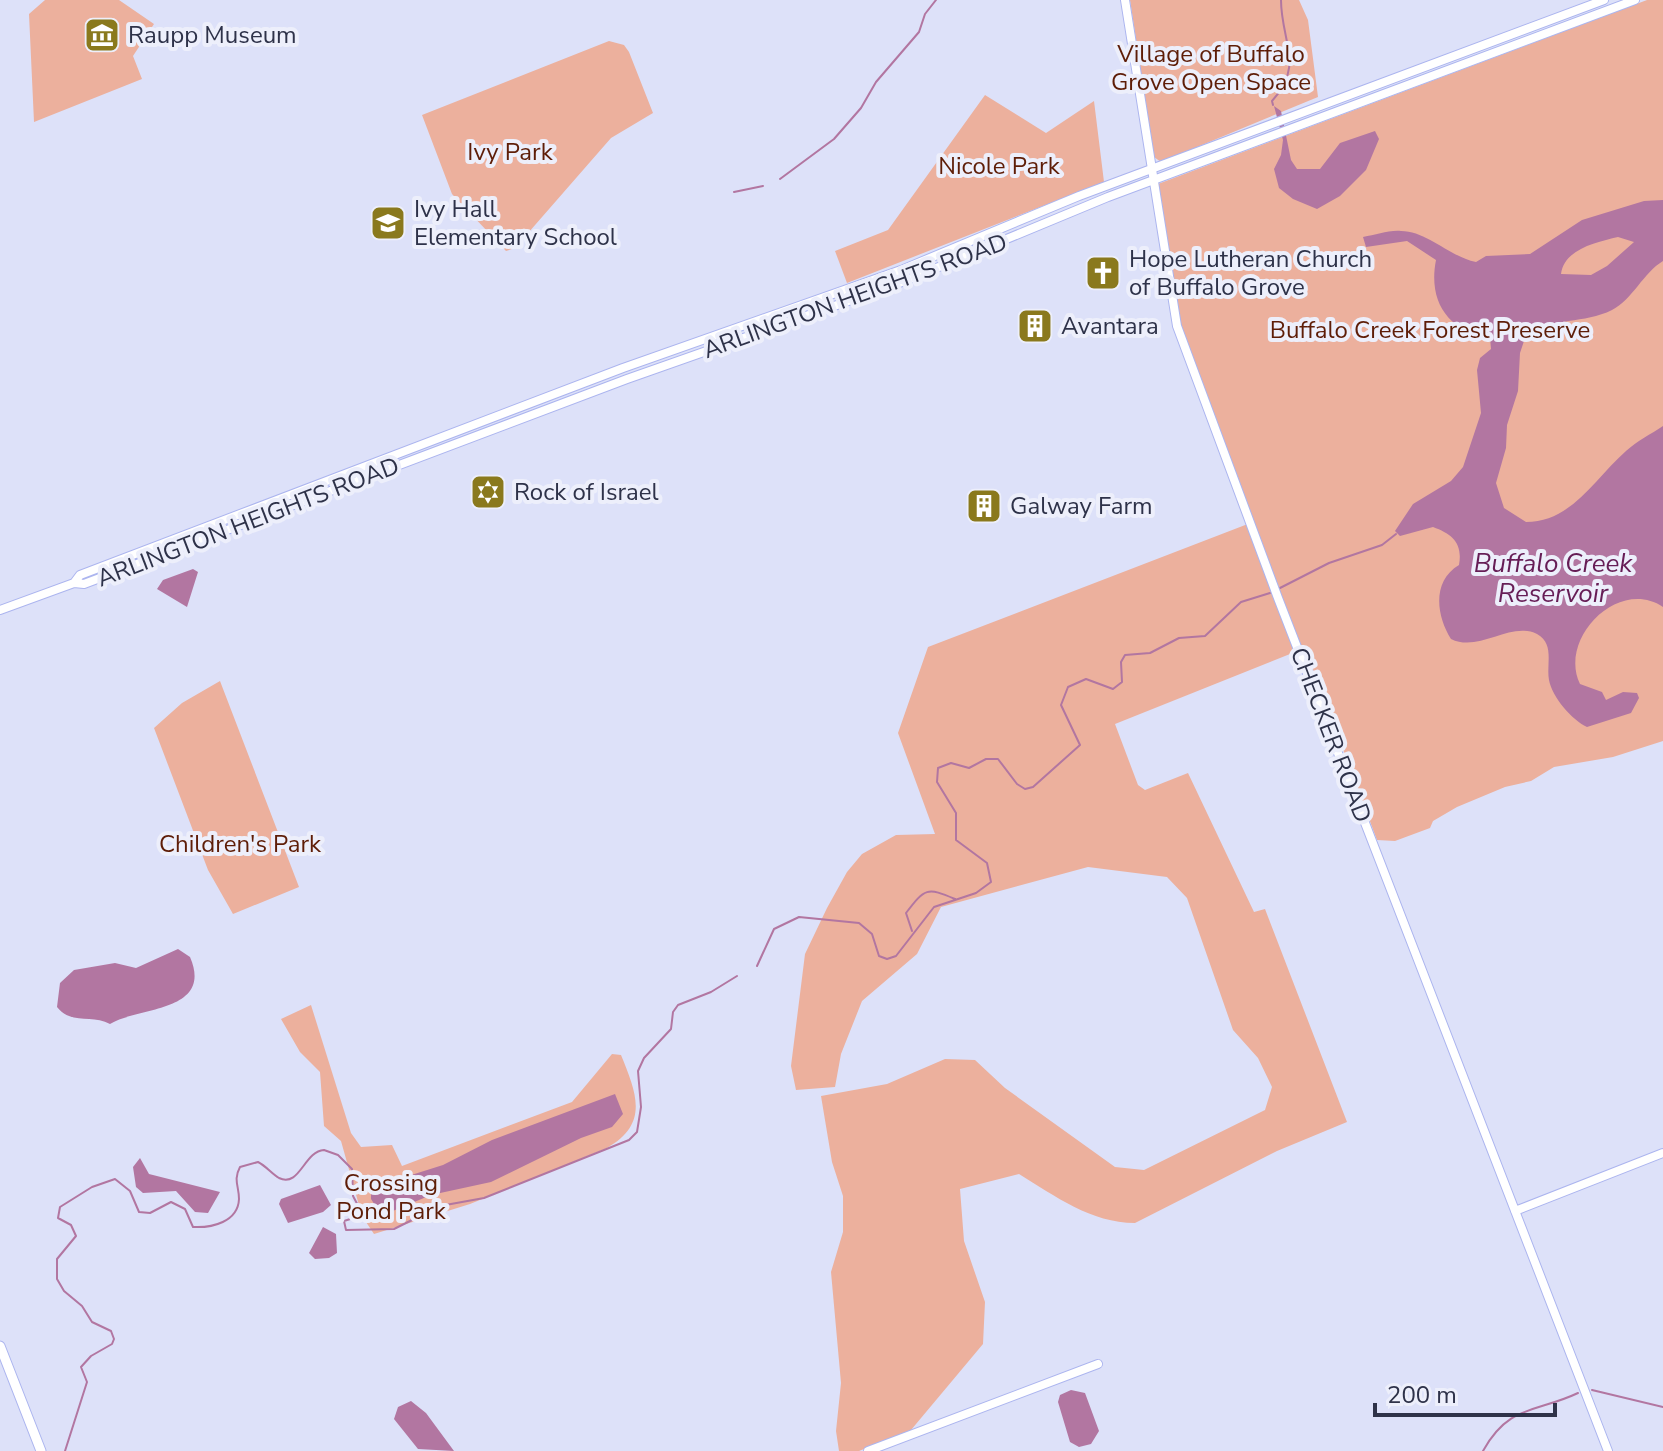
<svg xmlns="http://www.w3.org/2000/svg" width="1663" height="1451" viewBox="0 0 1663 1451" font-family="'Nunito Sans',sans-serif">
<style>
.green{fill:#ecb09d}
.water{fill:#b276a1;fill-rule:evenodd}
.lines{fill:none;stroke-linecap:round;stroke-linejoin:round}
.stream{stroke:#b276a1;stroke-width:2}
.secondary-casing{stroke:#acb5ef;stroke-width:10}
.primary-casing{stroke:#acb5ef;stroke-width:11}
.secondary{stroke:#fff;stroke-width:8}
.primary{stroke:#fff;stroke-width:9}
.labels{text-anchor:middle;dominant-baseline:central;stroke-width:8;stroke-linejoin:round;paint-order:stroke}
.poi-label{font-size:24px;fill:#2e3249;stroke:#edeffb;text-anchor:start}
.park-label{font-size:24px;fill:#5e1d07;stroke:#edeffb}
.street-label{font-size:24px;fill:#2e3249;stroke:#edeffb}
.water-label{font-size:26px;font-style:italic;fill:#661d56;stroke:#edeffb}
</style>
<rect width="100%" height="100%" fill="#dde1f9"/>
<path class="green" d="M45,0H119L154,24L133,56L142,79L34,122L29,14Z
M1130,0H1299L1308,20L1318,97L1161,162L1154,157Z
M1647,0H1663V741L1613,757L1554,767L1531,781L1505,787L1457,807L1433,821L1430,828L1395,841L1377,840L1305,648L1115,724L1138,785L1145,790L1188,773L1254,912L1265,909L1347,1122L1277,1151L1135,1223C1091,1223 1055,1196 1019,1174L960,1189L964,1241L985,1302L983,1344L911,1430L859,1451H839L836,1431L841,1383L831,1272L843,1232V1196L832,1162L821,1096L887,1084L945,1059L975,1060L1005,1088L1115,1167L1144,1170L1265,1110L1272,1087L1258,1058L1233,1030L1187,898L1167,877L1088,867L941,907L917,954L862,1001L841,1054L835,1087L796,1090L791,1066L805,954L827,908L847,872L862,854L896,835L935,834L898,733L928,647L1253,522L1177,316L1158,184Z
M609,41L624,45L629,52L653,113L611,138L515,248L506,251L452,194L422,115Z
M985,95L1046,133L1094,101L1104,182L847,283L835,251L888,230Z
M220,681L299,887L233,914L208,870L154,728L182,703Z
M311,1005L351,1133L361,1147L392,1145L402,1166L572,1102L612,1054L621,1055C637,1094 649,1124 607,1148L470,1204L374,1234L362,1216L341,1141L324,1126L320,1072L300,1052L281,1019Z"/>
<path class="water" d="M1274,106L1281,111L1291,160L1297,169H1320L1340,143L1375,131L1379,139L1366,170L1340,196L1317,209L1293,199L1279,188L1274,169L1281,155L1283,140Z
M1663,200V261C1643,273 1633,299 1612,310C1584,324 1553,317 1526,335L1520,353L1518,391L1507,425L1506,448L1496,483L1504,508L1526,522C1572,522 1595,478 1626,451C1637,441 1651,434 1663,426V607C1618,577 1558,639 1580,684L1602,692L1606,700L1623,692L1637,693L1639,698L1631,713L1587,727C1572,720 1552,697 1549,680C1546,664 1555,644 1537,634C1510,621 1479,653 1451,639C1436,615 1432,581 1459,565C1463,543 1452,534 1433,527L1400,536L1395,531L1413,504L1451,481L1463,467L1481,413L1477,370L1480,358L1491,349L1490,338C1447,331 1428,301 1436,260L1407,241L1366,247L1363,237C1376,235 1388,230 1401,231C1427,231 1450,257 1476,262L1486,256L1530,254L1582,220L1644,201ZM1618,237L1634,242L1607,266L1591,275L1561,274C1564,249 1597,242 1618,237Z
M193,569L198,572L187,607L157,589L163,580Z
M178,949L190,957C214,1013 137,1007 110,1024C92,1014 71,1025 57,1007L60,983L74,970L115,963L136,968Z
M615,1094L623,1114L612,1127L581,1138L491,1182L431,1195L388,1213L378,1210L371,1199V1180L405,1177L443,1165L492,1140Z
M140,1158L149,1174L220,1192L208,1213L195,1212L176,1191L143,1193L136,1187L133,1167Z
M320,1185L331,1205L323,1212L288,1223L279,1204L281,1199Z
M323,1227L336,1234L337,1253L329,1258L315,1259L309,1253Z
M1071,1390L1085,1393L1099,1431L1091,1444L1079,1447L1070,1442L1058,1402L1060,1395Z
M411,1401L426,1413L454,1451L418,1449L394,1419L398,1407Z"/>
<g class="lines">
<path class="stream" d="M1273,105L1272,101C1305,66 1281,41 1281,0
M780,179L834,139L861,108L876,82L919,32L925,14L936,0
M734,192L763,186
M1280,588L1329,563L1382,545L1396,534
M912,931L906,913C925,888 927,887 955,899
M757,966L774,929L799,917L859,923L872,934L879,956L887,959L896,956L934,907L976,893L991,882L987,863L956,840V813L937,782L938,768L951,763L969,768L986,759H998L1017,784L1025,789L1033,787L1080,745L1061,705L1068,687L1086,679L1113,689L1122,682L1121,662L1125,655L1150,653L1179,638L1205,636L1241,602L1270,593
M1592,1390L1663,1407
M65,1451L87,1382L81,1367L91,1356L112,1344L114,1339L111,1331L92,1322L82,1306L64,1291L57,1279V1259L76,1236L71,1225L58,1218L60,1207L92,1187L115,1179L130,1191L139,1212L150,1213L171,1202L185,1209L193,1227C212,1228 238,1222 239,1199C239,1186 233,1180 240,1167L258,1162C266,1166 272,1174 279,1178C300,1188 304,1151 324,1150L338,1155L352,1169L353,1196L363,1215L344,1221L346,1230L394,1229L440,1206L484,1198L629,1140L637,1132L641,1107L638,1071L644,1058L671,1029L673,1012L678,1005L711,992L737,976
M1483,1451C1509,1404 1536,1413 1578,1393"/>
<defs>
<path id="secondary" d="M1125,0L1177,326L1278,598L1608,1451
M74,583L80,575L623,368L901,270L1079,196L1604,0
M0,610L74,583L84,584L627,379L905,281L1108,197L1635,0
M1515,1211L1663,1153
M868,1451L1098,1364"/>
<path id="primary" d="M0,1346L41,1451"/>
</defs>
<use href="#secondary" class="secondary-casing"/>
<use href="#primary" class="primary-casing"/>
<use href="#secondary" class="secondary"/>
<use href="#primary" class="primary"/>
</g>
<defs>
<symbol id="museum-square" viewBox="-11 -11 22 22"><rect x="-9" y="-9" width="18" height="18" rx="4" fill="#8a791d" stroke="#edeffb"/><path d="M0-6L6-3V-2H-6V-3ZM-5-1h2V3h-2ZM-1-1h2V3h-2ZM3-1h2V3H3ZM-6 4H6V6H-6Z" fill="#fff"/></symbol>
<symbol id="school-square" viewBox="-11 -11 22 22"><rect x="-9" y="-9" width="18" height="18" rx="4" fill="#8a791d" stroke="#edeffb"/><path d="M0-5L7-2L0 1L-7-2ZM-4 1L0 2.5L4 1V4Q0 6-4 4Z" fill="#fff"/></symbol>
<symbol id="church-square" viewBox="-11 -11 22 22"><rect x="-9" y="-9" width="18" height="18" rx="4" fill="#8a791d" stroke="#edeffb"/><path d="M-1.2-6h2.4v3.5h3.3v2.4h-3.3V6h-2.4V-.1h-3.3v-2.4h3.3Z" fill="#fff"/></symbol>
<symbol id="building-square" viewBox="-11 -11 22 22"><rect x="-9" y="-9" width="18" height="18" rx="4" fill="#8a791d" stroke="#edeffb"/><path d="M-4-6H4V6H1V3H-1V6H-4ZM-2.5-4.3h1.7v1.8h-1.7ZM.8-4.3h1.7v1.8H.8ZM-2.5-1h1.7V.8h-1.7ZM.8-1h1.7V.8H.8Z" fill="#fff"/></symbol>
<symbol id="synagogue-square" viewBox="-11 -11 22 22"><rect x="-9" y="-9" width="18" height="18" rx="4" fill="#8a791d" stroke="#edeffb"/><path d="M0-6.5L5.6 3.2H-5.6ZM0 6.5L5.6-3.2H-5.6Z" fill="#fff"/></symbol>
</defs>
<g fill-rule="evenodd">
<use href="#museum-square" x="82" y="15" width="40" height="40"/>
<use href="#school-square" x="368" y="203" width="40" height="40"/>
<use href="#church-square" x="1083" y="253" width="40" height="40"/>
<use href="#building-square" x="1015" y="306" width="40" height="40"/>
<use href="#synagogue-square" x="468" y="472" width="40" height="40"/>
<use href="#building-square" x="964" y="486" width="40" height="40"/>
</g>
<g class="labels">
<g class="poi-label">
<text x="128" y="35">Raupp Museum</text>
<text x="414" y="209">Ivy Hall<tspan x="414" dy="28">Elementary School</tspan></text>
<text x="1129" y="259">Hope Lutheran Church<tspan x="1129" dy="28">of Buffalo Grove</tspan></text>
<text x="1061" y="326">Avantara</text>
<text x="514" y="492">Rock of Israel</text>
<text x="1010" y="506">Galway Farm</text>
</g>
<g class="park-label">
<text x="1211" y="54">Village of Buffalo<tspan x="1211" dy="28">Grove Open Space</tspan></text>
<text x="510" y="152">Ivy Park</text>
<text x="999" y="166">Nicole Park</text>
<text x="1430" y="330">Buffalo Creek Forest Preserve</text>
<text x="240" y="844">Children's Park</text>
<text x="391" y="1183">Crossing<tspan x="391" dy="28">Pond Park</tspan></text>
</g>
<g class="street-label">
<text transform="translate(855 296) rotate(-20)">ARLINGTON HEIGHTS ROAD</text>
<text transform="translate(248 522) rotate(-21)">ARLINGTON HEIGHTS ROAD</text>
<text transform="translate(1331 735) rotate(69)">CHECKER ROAD</text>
</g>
<g class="water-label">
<text x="1553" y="563">Buffalo Creek<tspan x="1553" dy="30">Reservoir</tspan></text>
</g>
</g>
<path d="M1375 1403v12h180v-12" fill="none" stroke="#2e3249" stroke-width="4"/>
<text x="1387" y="1403" font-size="24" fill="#2e3249" stroke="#edeffb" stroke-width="6" paint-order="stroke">200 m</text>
</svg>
